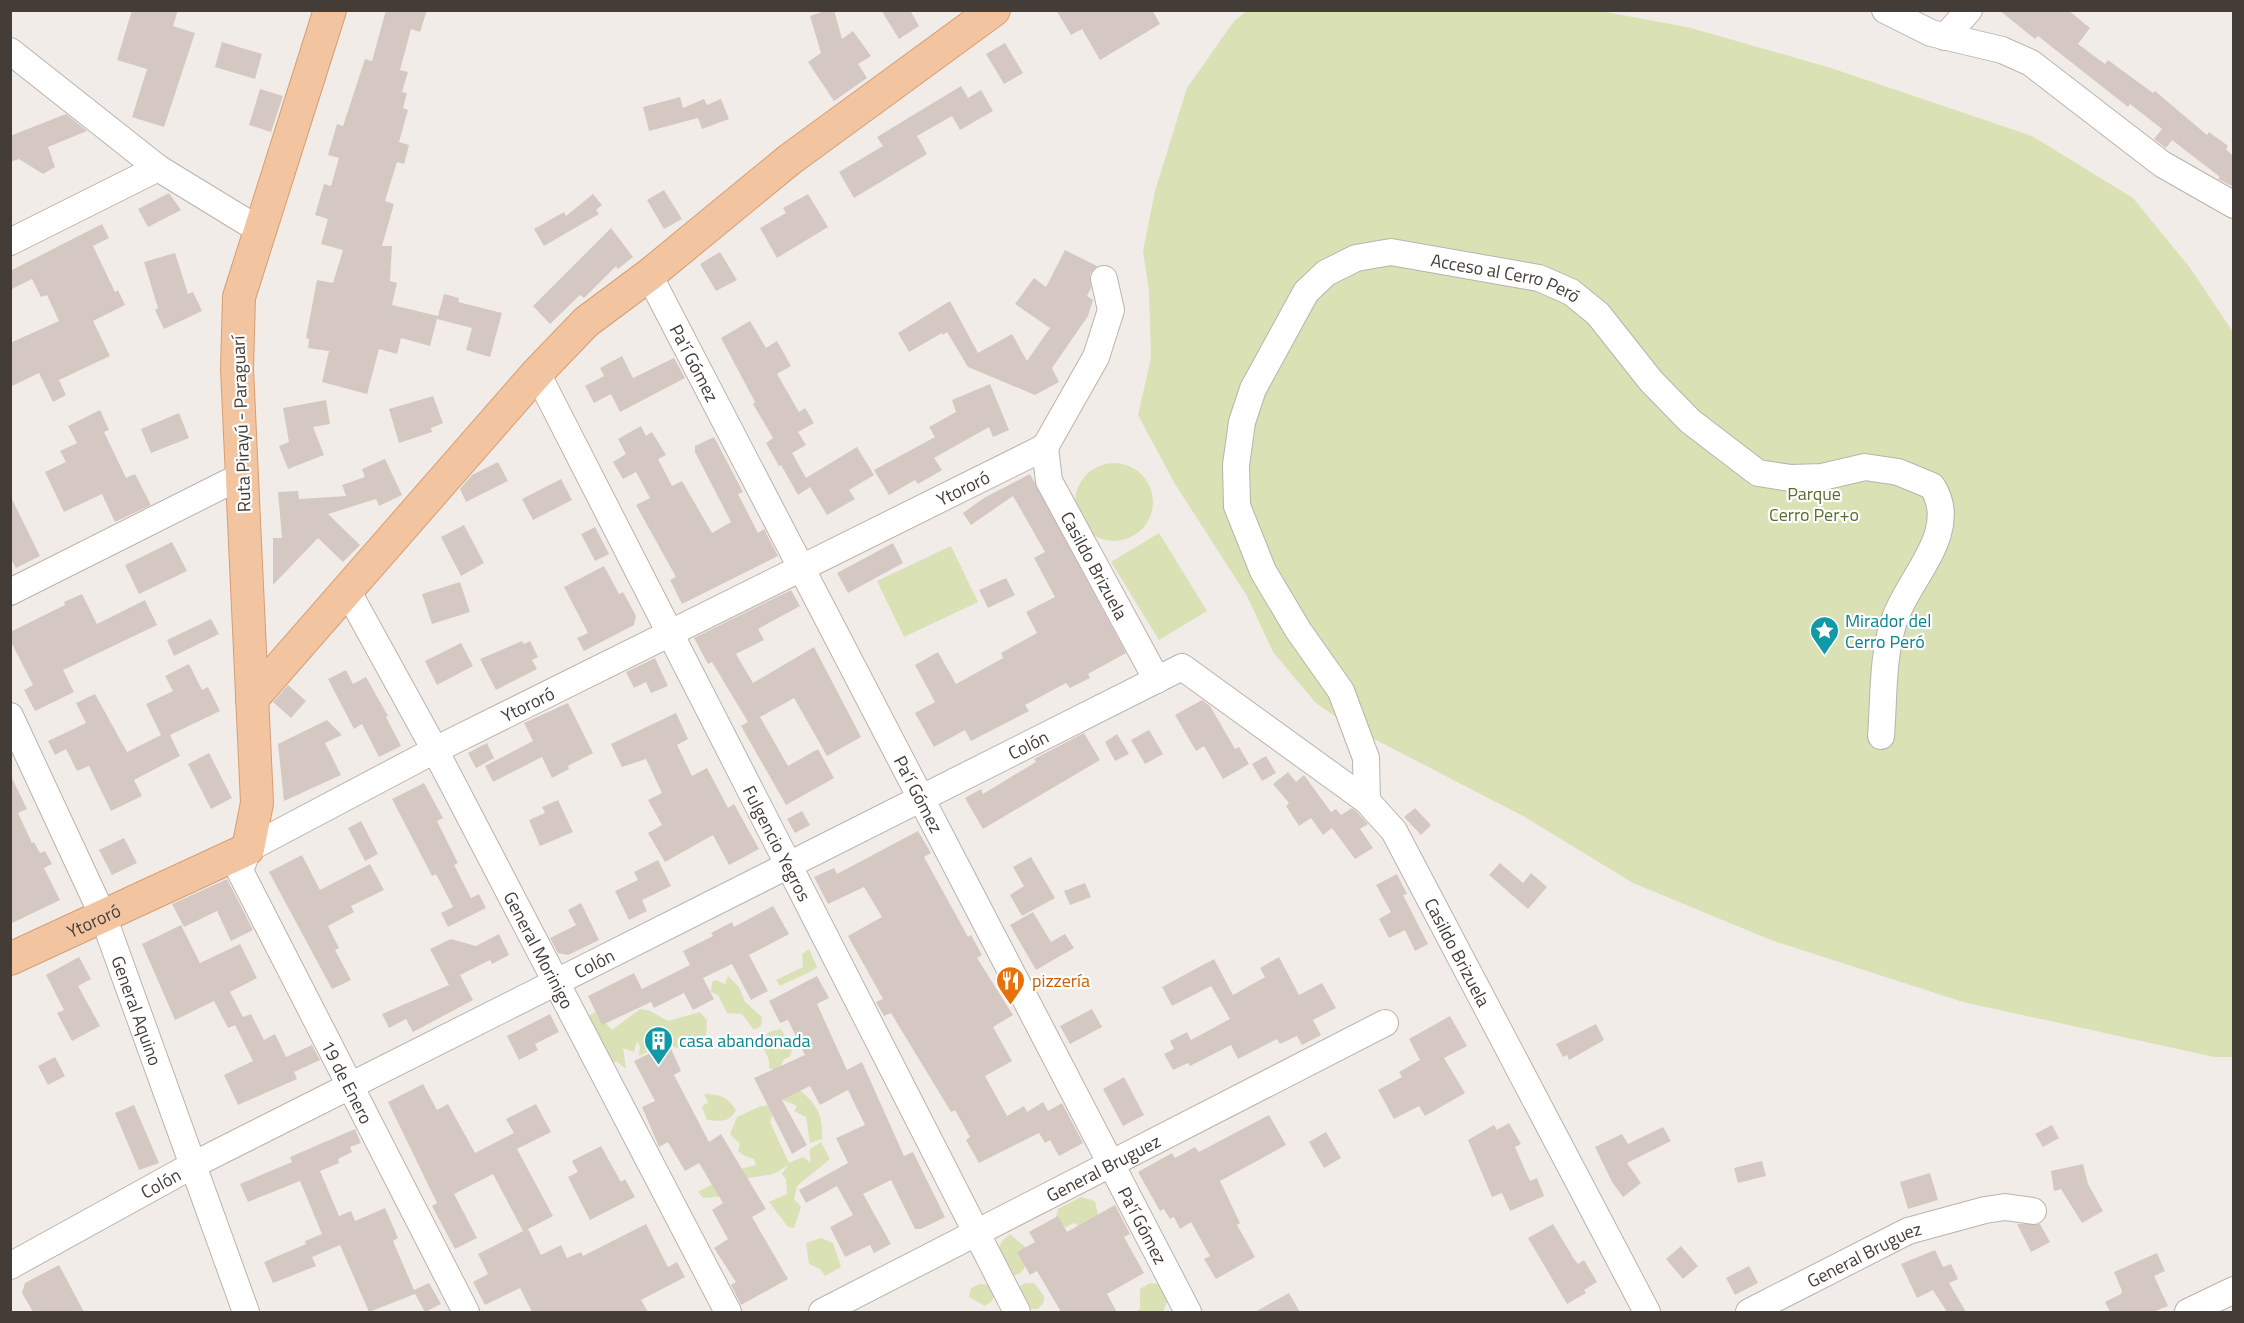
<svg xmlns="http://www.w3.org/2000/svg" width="2244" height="1323" viewBox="0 0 2244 1323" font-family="'Titillium Web',sans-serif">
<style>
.green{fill:#d9e1b5}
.building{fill:#d5c8c2}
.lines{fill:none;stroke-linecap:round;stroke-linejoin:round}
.minor-casing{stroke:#bcb2ac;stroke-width:28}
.major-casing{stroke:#d69e72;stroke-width:34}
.minor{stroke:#fff;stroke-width:26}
.major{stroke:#f2c5a0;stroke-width:32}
.labels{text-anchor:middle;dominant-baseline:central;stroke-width:4.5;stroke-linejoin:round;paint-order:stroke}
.street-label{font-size:18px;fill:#443c37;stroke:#fff}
.park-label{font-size:18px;fill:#596f31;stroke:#fff}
.culture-label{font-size:18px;fill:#0d838f;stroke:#fff;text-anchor:start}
.food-label{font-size:18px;fill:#c56008;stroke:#fff;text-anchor:start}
</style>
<rect width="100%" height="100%" fill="#f2ece8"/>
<path class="green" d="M1247,11H1601L1691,28L1831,68L2032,136L2133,198L2191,269L2233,332V1057H2214L1963,1002L1771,940L1633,883L1523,816L1349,726L1316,703L1273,652L1247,596L1175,484L1138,415L1151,358L1149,290L1143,251L1155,191L1187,88L1234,21Z
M1075 502a39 39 0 1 1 78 0a39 39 0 1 1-78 0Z
M1159,533L1207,611L1159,640L1111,562Z
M951,546L978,602L904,637L877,581Z
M809,949L817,967C811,973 791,980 780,986L776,980L803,967L802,954Z
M728,976L739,987L745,1002L762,1017L761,1026L754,1030L742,1014L727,1013L718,995L711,992L712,982L716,980L725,984Z
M640,1009L650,1011L668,1021L700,1012L707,1020L706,1035L696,1042L676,1048L668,1042L639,1056L640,1046L637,1041L634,1052L623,1048L626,1069L616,1061L609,1066L584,1018L596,1012L612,1030Z
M781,1029L792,1049L790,1057L784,1059L778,1071C801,1095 825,1100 822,1139L810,1143L806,1117L794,1111L797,1106L780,1099L776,1071L769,1068V1060L763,1047L758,1046L769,1032Z
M704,1094C719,1094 728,1097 736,1110C729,1123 721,1121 707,1120L702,1107L708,1102Z
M771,1105L774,1112L770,1122L789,1163L803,1157L811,1163L809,1150L821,1142L830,1159L797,1186L794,1199L801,1207L794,1228L788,1227L769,1202L787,1194L786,1179L782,1174L788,1165L774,1174L742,1179L730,1196L703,1198L698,1192L740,1169L756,1165L754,1159L745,1156L738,1151L740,1144L730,1134L737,1117L761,1106Z
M1081,1197L1095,1201L1099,1219L1081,1227L1074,1223L1066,1227L1060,1225L1056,1218L1058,1209Z
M1010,1234L1026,1248C1028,1264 1026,1276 1007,1276L998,1250L1002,1241Z
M821,1238L833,1243L841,1267L825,1276L820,1269L809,1264L806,1243Z
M1025,1283H1034L1044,1296V1302L1038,1309H1027L1020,1287Z
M1150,1283L1158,1284L1169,1297L1163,1312H1137L1140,1308V1289Z
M980,1284L990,1285L996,1291L992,1301L985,1306L969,1297L971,1288Z"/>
<path class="building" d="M132,10H178L173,26L195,33L164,127L132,117L147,69L117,60Z
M386,10H427L420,32L411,29L400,70L408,72L402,92L407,93L403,108L408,110L399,142L409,145L404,164L397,162L385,201L394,204L382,246H392L390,281L397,283L392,305L438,316L444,294L459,298L458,302L502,313L490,357L466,350L472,328L437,319L430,346L401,338L397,354L379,349L367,394L322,382L329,351L308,348L309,339L306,338L317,280L333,283L343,250L321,244L328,219L315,215L324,184L331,186L339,158L328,155L337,124L343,126L365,59L372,61Z
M828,10H834L842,39L853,31L871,56L858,64L867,78L834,101L808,62L821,53L810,16Z
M881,10H910L919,26L899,39Z
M1056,10H1152L1160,24L1100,60L1082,29L1071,35Z
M1999,10H2068L2090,28L2078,44L2105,64L2108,60L2153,93L2155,91L2207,135L2209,132L2228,146L2226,149L2234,157V187L2218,179L2220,177L2172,140L2166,148L2154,139L2162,129L2130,104L2128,107L2038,36L2035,39Z
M222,42L262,54L255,79L215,67Z
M1005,43L1023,73L1004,84L986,54Z
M961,86L968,98L981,90L993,111L960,130L952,116L917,136L927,154L854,198L839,172L883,146L877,137Z
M260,89L283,96L271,132L249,125Z
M680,97L683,108L704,99L707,105L721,99L729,119L702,129L698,118L649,131L643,107Z
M66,114L87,131L48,147L55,167L43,174L19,159L10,162V136Z
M664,190L682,219L664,229L647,200Z
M169,193L181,210L148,227L138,209Z
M593,194L602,205L596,210L599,214L544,246L534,229L564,212L566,216Z
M808,194L828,227L777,258L760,228L786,213L783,208Z
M102,224L109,238L93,246L115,292L118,290L125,305L93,321L110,356L59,380L66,395L53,402L39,373L10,387V343L59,321L47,295L41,297L32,279L10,290V271Z
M611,228L633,257L618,269L616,266L584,298L580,295L550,324L533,306Z
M1065,250L1097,266L1090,274L1091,288L1087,296L1093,300L1088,316L1052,368L1059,382L1035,395L968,367L947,332L943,335L942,333L909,352L898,333L950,301L978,353L1012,334L1027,361L1050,328L1015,304L1034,278L1046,287Z
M720,252L737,280L716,291L700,264Z
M175,253L188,294L193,292L202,311L164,329L155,310L158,308L144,262Z
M750,321L766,348L777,341L791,366L777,374L799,412L805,408L814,423L798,432L806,445L792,453L806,478L857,447L874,475L849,490L855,499L827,515L810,487L798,495L781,465L779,466L766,443L773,438L753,404L755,402L721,338Z
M622,356L633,378L674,358L685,378L620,412L611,394L594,403L585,386L604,376L600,368Z
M990,384L1009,430L993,437L989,427L934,458L942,470L918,484L915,480L889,495L874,470L935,437L929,427L956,412L952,400Z
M433,396L443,423L431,428L432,432L399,443L389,409Z
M326,400L330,424L313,427L324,455L288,469L279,446L289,442L283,408Z
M100,410L109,430L104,432L126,478L135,474L151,505L115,522L102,494L64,512L45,472L66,462L60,451L77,443L68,426Z
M179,413L189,438L151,453L141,429Z
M641,426L646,436L652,432L666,455L658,459L672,486L682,481L712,533L731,522L695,452V446L714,437L743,492L738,494L758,533L764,529L778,556L682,604L670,580L676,577L636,505L650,498L636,472L623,479L613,462L626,454L618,439Z
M385,459L402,495L379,506L376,499L328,514L360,545L343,562L318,538L273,585V538H282L278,492L298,491L299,499L346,496L342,485L365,477L362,469Z
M498,462L508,481L466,502L460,489L472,475Z
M1030,474L1126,653L1088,674L1090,678L1070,688L1066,683L1025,705L1029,711L971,741L965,730L934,747L915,713L935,702L915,665L938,652L956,684L1003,658L1001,653L1037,633L1026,612L1055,597L1034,558L1045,552L1013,496L971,525L963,513L984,498Z
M561,479L572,500L533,520L522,499Z
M10,495L40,556L16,568L10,558Z
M464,525L484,563L461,576L441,537Z
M595,527L609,554L595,561L581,534Z
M172,542L187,571L139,594L125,565Z
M893,543L903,563L848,593L837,573Z
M604,566L619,594L623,592L636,616L634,625L584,651L577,638L588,633L564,587Z
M1006,578L1015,595L988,608L979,590Z
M460,582L470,612L432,624L422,594Z
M791,590L800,606L758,629L764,640L736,654L753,683L814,647L861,737L827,756L794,698L760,717L788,766L818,749L834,778L786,805L741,726L748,722L712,662L708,664L694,638Z
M82,594L97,624L145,600L157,625L63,670L74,692L35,711L24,690L33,685L10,640V632L65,605L64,602Z
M211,619L219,634L174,656L167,640Z
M522,641L524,644L530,641L538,657L532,660L537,669L496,690L480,659Z
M461,643L473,666L437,685L425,661Z
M655,658L668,686L651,693L646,682L634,688L626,672Z
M189,664L202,690L208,687L220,711L170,735L180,756L134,780L142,796L111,811L89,766L77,771L66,749L55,755L48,741L86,723L76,703L95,694L127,752L161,735L146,704L173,691L165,676Z
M346,670L353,684L366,677L388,716L386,717L401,746L379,757L362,724L354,729L328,679Z
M288,685L306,701L291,718L273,702Z
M1202,700L1210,706L1235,749L1239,747L1249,764L1223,779L1204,746L1196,751L1175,715Z
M568,703L593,753L568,766L569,769L552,778L542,757L493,782L485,766L533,741L524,723Z
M676,713L688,739L677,745L692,776L707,768L728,808L734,804L759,849L729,865L713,835L665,862L648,833L662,825L648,800L662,793L646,759L622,767L611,744Z
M327,720L342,735L325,743L341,775L284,801L278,744Z
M1149,730L1163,754L1145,764L1131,740Z
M1084,733L1100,760L983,829L965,798L981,789L983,794L1036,762L1034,759Z
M1117,734L1129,754L1115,761L1105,742Z
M487,743L494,758L476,768L468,753Z
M209,753L232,798L211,809L188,764Z
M1266,756L1276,773L1262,781L1252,764Z
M1288,772L1296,782L1304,775L1331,812L1336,809L1341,815L1352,808L1357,812L1368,824L1360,829L1373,848L1355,859L1332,828L1323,835L1311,818L1299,826L1286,806L1289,803L1273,784Z
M10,774L27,809L18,813L32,843L34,842L40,853L45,851L52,864L44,868L60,900L10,924Z
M424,783L443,818L437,821L458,863L454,865L471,898L479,894L486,908L448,927L441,913L453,907L436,874L432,876L392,799Z
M558,800L573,832L540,846L529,820L545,813L542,807Z
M1415,808L1431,825L1421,835L1404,817Z
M802,811L810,825L795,833L787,819Z
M361,821L378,854L365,861L348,828Z
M918,831L931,853L924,857L968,937L971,935L982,955L977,958L1013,1015L993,1027L1012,1061L985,1076L1007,1116L1024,1106L1027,1112L1043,1102L1048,1111L1062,1103L1083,1143L1059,1156L1050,1140L1045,1143L1039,1133L979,1163L966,1140L970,1137L955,1110L951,1112L891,1013L884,1016L876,1002L883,999L848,936L882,917L864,887L828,904L814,877L834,868L837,874Z
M124,838L137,863L112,875L99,850Z
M302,855L320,890L370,864L384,890L351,906L354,912L328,926L339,948L335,950L351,980L332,989L269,872Z
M1031,857L1055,898L1022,916L1010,895L1024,886L1013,867Z
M658,860L671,886L642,900L647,911L629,920L615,891L638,880L634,872Z
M1500,863L1523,883L1531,873L1547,887L1528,909L1489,875Z
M1397,874L1407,894L1403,895L1428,944L1415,951L1405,930L1389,938L1379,919L1391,912L1376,885Z
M227,879L253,930L231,941L217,911L184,927L172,904Z
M1085,883L1091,897L1070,905L1064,891Z
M581,903L599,940L568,955L558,953L550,938L576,925L568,910Z
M773,906L789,934L749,955L768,991L751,1000L732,964L703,978L714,999L693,1010L684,993L654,1008L651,1002L602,1025L588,996L634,973L642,989L690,965L683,951L713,936L711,933L732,922L734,927Z
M1033,912L1051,942L1065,934L1074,948L1036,970L1010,925Z
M181,925L200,963L240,944L257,978L230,992L243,1017L251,1014L264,1040L275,1034L286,1057L312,1045L320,1060L294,1072L297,1079L238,1105L224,1075L253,1061L235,1025L228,1028L214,1001L175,1020L142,944Z
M499,934L509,955L492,964L490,960L460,975L473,1000L413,1032L406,1019L389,1028L382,1014L449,985L430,949L451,939L476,946Z
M79,957L91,979L78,986L100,1026L72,1041L57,1013L64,1010L46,975Z
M1279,957L1299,995L1322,983L1336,1008L1313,1020L1321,1035L1302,1045L1297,1036L1280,1044L1277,1039L1238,1059L1231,1045L1190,1066L1188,1063L1173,1070L1164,1054L1174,1049L1170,1041L1187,1032L1191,1040L1230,1019L1211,986L1172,1006L1162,987L1214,959L1233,995L1265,977L1260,968Z
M817,976L829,998L817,1004L847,1070L862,1062L904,1156L913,1152L945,1217L921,1229H915L891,1180L863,1194L891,1244L874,1253L870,1245L845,1257L830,1227L853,1215L837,1186L806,1203L799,1190L848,1163L836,1138L865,1125L848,1090L820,1105L810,1086L782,1100L807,1145L792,1154L754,1078L805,1055L788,1020L780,1023L769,1001Z
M1092,1009L1102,1027L1070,1044L1060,1026Z
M550,1014L559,1032L535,1044L538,1050L519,1060L507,1036Z
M1450,1016L1467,1046L1444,1058L1465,1093L1425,1116L1419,1106L1394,1119L1378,1090L1402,1077L1399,1072L1420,1060L1409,1039Z
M1596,1024L1604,1040L1569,1060L1567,1055L1563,1057L1556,1044Z
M669,1044L681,1071L674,1075L709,1142L721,1134L766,1209L752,1217L788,1279L741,1305L731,1285L736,1282L714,1248L728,1239L712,1210L723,1203L699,1163L685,1171L668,1142L659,1147L642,1107L655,1101L634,1061Z
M55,1057L65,1076L48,1085L38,1066Z
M1124,1077L1144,1115L1123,1126L1103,1089Z
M423,1084L437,1110L448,1104L475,1153L514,1133L506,1119L536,1104L551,1132L517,1149L553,1216L528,1229L541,1255L561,1245L567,1258L581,1252L583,1256L646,1224L668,1267L677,1262L685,1277L641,1300L648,1312H532L520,1288L485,1305L473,1282L488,1274L478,1254L523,1231L493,1174L454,1194L477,1238L455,1249L432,1206L437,1203L388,1102Z
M134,1105L159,1163L139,1170L115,1113Z
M1269,1115L1286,1145L1220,1181L1240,1223L1237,1225L1255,1257L1216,1279L1204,1259L1210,1256L1191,1222L1180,1229L1174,1217L1170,1219L1164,1209L1160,1211L1138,1172L1172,1153L1175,1158L1195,1147L1199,1152Z
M1509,1123L1521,1144L1515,1147L1530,1181L1537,1178L1544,1196L1510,1211L1502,1193L1492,1197L1468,1140L1494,1125L1497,1130Z
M2052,1125L2059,1138L2043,1147L2035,1134Z
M1663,1127L1671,1141L1627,1163L1641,1183L1623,1197L1612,1182L1595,1147L1622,1134L1628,1144Z
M355,1129L361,1143L350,1147L352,1152L338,1159L339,1163L320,1171L339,1216L351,1211L355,1221L385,1208L398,1238L393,1241L414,1290L429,1283L441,1304L425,1312L415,1294L369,1312L340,1245L312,1257L316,1266L273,1283L264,1262L306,1244L305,1241L322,1234L300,1181L248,1202L240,1184L292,1162L290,1157Z
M1326,1132L1341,1158L1324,1168L1309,1142Z
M601,1146L621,1182L625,1179L635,1197L590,1220L568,1177L578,1172L572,1161Z
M1762,1161L1766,1176L1738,1183L1734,1168Z
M2083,1164L2088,1184L2103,1211L2082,1223L2061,1189L2054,1191L2051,1171Z
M1930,1173L1938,1200L1908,1209L1900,1182Z
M1115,1205L1130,1234L1124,1237L1144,1273L1107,1294L1117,1312H1061L1037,1271L1030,1275L1017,1252L1035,1242L1029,1232L1058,1216L1067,1232Z
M1553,1224L1574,1259L1578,1264L1584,1260L1597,1282L1584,1290L1586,1293L1567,1304L1528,1238Z
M2017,1224H2040L2050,1242L2031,1252Z
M1681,1246L1698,1266L1683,1279L1666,1259Z
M1935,1250L1943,1267L1951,1264L1958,1279L1949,1283L1966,1312H1947L1933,1290L1917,1298L1901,1264Z
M2157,1253L2165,1271L2154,1276L2168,1306L2153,1312H2110L2105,1302L2121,1294L2122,1291L2114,1272Z
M59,1265L84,1312H33L22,1293L25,1283Z
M1749,1266L1758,1283L1735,1295L1726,1278Z
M1289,1293L1300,1312H1255Z"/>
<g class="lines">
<defs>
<g id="minor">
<path d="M1885,10L1931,33L2002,50L2031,63L2162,164L2234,205"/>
<path d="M1945,37L1969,10"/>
<path d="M10,51L158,168L261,231"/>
<path d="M10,242L158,168"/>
<path id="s1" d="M649,275L1188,1312"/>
<path id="s2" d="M537,373L1017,1312"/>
<path id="s3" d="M1045,447L1049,481L1157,680"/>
<path d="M1045,447L1096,357L1111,310L1104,279"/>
<path id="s4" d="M347,590L435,750L728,1312"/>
<path d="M10,592L241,476"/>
<path id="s5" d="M10,716L103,916L246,1312"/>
<path id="s6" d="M1367,801L1366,758L1341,691L1298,630L1263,571L1237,506L1236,465L1242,422L1253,389L1306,292L1326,273L1356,258L1391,252L1539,278L1571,292L1598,314L1651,381L1690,421L1758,473L1791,478L1822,477L1865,467L1898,472L1932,486C1962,532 1907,579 1894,621C1882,657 1884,699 1881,736"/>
<path id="s7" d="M10,1266L193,1165L1182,667L1367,801L1394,831L1647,1312"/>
<path id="s8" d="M466,1312L240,871L248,849L435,750L1045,447"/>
<path id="s9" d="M822,1312L1385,1023"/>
<path id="s10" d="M1749,1312L1908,1231L1985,1210L2005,1207L2033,1211"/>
<path d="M2188,1312L2234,1290"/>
</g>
<g id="major">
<path d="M252,699L537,373L586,322L649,275L789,160L994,10"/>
<path id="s11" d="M10,959L248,849L257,803L237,369L239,297L330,10"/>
</g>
</defs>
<use href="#minor" class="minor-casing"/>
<use href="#major" class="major-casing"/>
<use href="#minor" class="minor"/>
<use href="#major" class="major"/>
</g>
<defs>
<symbol id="sight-pin" viewBox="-11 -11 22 30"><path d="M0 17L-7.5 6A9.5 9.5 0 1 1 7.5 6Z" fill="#0f9aa8" stroke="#fff"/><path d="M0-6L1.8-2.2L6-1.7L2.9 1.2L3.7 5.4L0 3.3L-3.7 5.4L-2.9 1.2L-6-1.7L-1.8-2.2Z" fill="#fff"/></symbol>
<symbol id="restaurant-pin" viewBox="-11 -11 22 30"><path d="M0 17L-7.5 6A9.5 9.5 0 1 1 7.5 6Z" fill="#e8710a" stroke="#fff"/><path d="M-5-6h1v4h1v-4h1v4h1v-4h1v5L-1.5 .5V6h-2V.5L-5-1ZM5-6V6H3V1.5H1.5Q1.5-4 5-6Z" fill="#fff"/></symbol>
<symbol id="building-pin" viewBox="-11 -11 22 30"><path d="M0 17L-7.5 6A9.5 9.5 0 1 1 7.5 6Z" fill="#0f9aa8" stroke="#fff"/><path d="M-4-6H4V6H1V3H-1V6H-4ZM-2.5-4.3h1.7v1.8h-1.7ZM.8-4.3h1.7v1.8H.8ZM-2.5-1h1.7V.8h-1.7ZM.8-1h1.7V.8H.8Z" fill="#fff"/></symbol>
</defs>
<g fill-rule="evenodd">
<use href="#sight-pin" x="1808" y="614" width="33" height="45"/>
<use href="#restaurant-pin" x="994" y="964" width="33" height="45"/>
<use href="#building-pin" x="642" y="1024" width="33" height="45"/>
</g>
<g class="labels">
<g class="street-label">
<text stroke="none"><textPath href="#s6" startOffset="772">Acceso al Cerro Peró</textPath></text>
<text stroke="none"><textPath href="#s1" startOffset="99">Pa'í Gómez</textPath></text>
<text transform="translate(241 424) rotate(-92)">Ruta Pirayú - Paraguarí</text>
<text stroke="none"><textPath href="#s8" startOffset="1320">Ytororó</textPath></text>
<text stroke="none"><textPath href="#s3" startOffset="130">Casildo Brizuela</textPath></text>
<text stroke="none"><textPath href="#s8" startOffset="834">Ytororó</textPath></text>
<text stroke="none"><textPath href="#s7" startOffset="1144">Colón</textPath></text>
<text stroke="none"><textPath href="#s1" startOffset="585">Pa'í Gómez</textPath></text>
<text stroke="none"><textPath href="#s2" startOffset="528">Fulgencio Yegros</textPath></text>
<text stroke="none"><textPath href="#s11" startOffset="92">Ytororó</textPath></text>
<text stroke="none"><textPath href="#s4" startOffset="408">General Morinigo</textPath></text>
<text stroke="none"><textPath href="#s7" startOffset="1722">Casildo Brizuela</textPath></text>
<text stroke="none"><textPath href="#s7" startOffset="658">Colón</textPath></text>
<text stroke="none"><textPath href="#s5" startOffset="321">General Aquino</textPath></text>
<text transform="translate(347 1082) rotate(63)">19 de Enero</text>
<text stroke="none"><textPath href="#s9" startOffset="316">General Bruguez</textPath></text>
<text stroke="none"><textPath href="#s7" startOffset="172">Colón</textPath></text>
<text stroke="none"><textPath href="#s1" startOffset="1071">Pa'í Gómez</textPath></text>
<text stroke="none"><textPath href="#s10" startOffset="129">General Bruguez</textPath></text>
</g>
<g class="park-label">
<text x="1814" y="493">Parque<tspan x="1814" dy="21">Cerro Per+o</tspan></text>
</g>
<g class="culture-label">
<text x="1845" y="620">Mirador del<tspan x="1845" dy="21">Cerro Peró</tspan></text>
<text x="679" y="1040">casa abandonada</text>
</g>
<g class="food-label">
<text x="1032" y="980">pizzería</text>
</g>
</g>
<rect width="2244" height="1323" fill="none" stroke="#443c37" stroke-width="24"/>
</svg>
